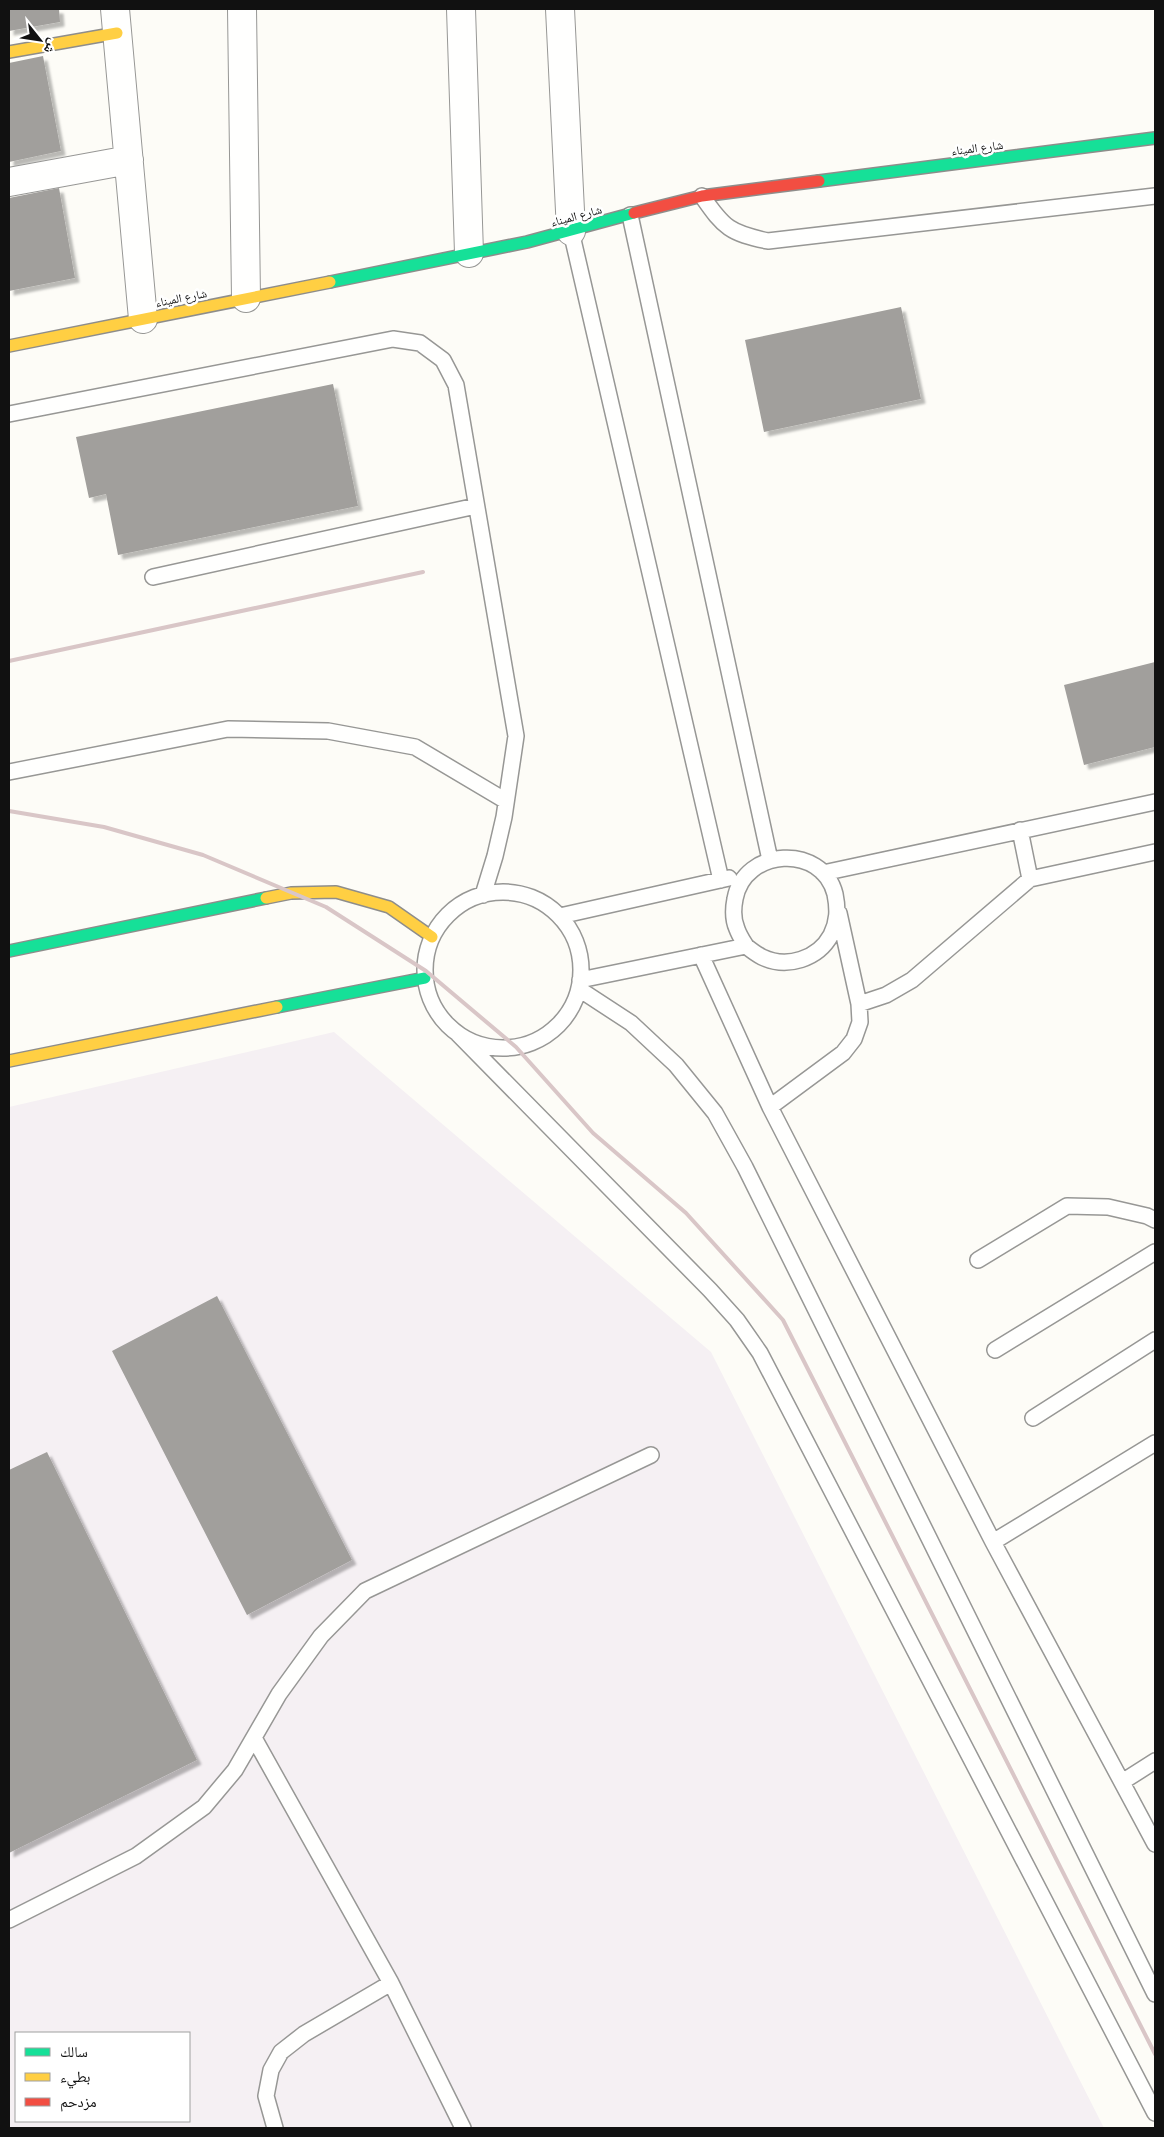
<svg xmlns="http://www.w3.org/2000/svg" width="1164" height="2137" viewBox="0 0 1164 2137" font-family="'Playfair Display','Noto Naskh Arabic',serif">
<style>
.industrial{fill:#f5f0f3;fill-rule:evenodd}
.building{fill:#a19f9c;filter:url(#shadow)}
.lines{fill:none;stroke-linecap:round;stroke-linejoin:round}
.lane-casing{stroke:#979795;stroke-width:18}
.street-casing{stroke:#979795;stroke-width:30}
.fast-casing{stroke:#8e8d8b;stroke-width:14}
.slow-casing{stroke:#8e8d8b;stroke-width:14}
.jam-casing{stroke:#8e8d8b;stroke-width:14}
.lane{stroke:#fffffe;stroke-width:15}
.street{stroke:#fffffe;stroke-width:28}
.fast{stroke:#16e098;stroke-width:11}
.slow{stroke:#ffcf43;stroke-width:11}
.jam{stroke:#f24e42;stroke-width:11}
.rail{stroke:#d9c6c7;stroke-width:4}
.labels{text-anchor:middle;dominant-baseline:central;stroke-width:5;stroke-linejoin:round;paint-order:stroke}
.street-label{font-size:12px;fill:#111;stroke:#fff}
</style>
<defs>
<filter id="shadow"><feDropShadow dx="4.5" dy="4.5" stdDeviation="1" flood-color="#0004"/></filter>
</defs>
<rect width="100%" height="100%" fill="#fdfcf7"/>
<path class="industrial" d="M334,1032L711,1352L1104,2128H9V1107ZM16,2033H189V2121H16Z"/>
<path class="building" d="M9,9H59L60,22L9,31Z
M43,56L61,151L9,162V63Z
M59,188L75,278L9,291V198Z
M901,307L921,399L764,432L745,340Z
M333,384L358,506L118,555L106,494L89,498L76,437Z
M1155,662V747L1084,765L1064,685Z
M217,1296L352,1560L247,1615L112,1351Z
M47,1452L197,1760L9,1853V1470Z"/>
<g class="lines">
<defs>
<path id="lane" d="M702,196C724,228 730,233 768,241L1155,196
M630,215L770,860
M571,231L721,880
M9,414L393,339L420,343L443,360L456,385L516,736L504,817L495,856L483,895
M153,577L476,506
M9,772L228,729L328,731L415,747L506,801
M1020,830L1030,879
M823,873L1155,802
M425 970a78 78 0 1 1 156 0a78 78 0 1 1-156 0Z
M560,916L729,878
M701,955L770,1107L993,1542L1155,1844
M580,980L746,946C751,950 756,954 762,957C787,969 818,959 831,935C838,921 838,909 835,894C822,843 744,848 735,899C733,909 733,920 737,929C739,935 743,941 746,946
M579,989L631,1023L676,1065L715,1113L745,1167L1155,1994
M859,1004L886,995L912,980L1030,879L1155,852
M458,1034L710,1290L737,1320L760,1353L1155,2113
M770,1107L843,1053L854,1039L860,1022L859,1004L839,913
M978,1260L1067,1206L1108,1207L1147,1216L1155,1220
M995,1350L1155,1252
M1033,1418L1155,1340
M993,1542L1155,1443
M254,1738L391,1983L463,2128
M1122,1782L1155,1761
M9,1920L136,1856L204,1807L235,1770L279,1694L321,1636L365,1591L651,1455
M275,2128L266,2096L271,2070L281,2052L304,2034L391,1983"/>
<path id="street" d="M115,9L143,319
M242,9L246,298
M461,9L469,253
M560,9L571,231
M9,182L129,160"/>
<path id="fast" d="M819,181L1155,138
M330,282L527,242L634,213
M9,951L266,898
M277,1007L425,978"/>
<path id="slow" d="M9,52L117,33
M9,346L330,282
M266,898L291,893L336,892L389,907L432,937
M9,1061L277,1007"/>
<path id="jam" d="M634,213L702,196L819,181"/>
</defs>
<use href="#lane" class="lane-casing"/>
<use href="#street" class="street-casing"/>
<use href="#fast" class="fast-casing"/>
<use href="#slow" class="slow-casing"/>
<use href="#jam" class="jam-casing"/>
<use href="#lane" class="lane"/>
<use href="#street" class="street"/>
<use href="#fast" class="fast"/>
<use href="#slow" class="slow"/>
<use href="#jam" class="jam"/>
<path class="rail" d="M9,661L423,572
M9,811L104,827L203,855L326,907L426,971L516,1047L593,1133L686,1213L783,1320L1155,2054"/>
</g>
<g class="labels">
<g class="street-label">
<text transform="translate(977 147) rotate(-7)">شارع الميناء</text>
<text transform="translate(576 215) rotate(-15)">شارع الميناء</text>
<text transform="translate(181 297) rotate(-11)">شارع الميناء</text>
</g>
</g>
<rect width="1164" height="2137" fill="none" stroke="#111111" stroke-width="20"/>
<rect x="15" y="2032" width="175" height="90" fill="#ffffff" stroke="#a0a0a0"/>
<rect x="25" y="2048" width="25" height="8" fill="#16e098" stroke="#a0a0a0"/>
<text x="60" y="2057" font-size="15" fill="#111111">سالك</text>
<rect x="25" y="2073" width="25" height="8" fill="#ffcf43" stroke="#a0a0a0"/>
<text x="60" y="2082" font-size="15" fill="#111111">بطيء</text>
<rect x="25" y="2098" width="25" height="8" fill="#f24e42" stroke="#a0a0a0"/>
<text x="60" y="2107" font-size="15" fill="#111111">مزدحم</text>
<g transform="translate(40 40) rotate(120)" stroke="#ffffff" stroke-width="4" paint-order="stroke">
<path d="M0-4L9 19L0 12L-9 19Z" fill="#111111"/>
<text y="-8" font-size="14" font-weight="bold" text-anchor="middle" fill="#111111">ش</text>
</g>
</svg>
